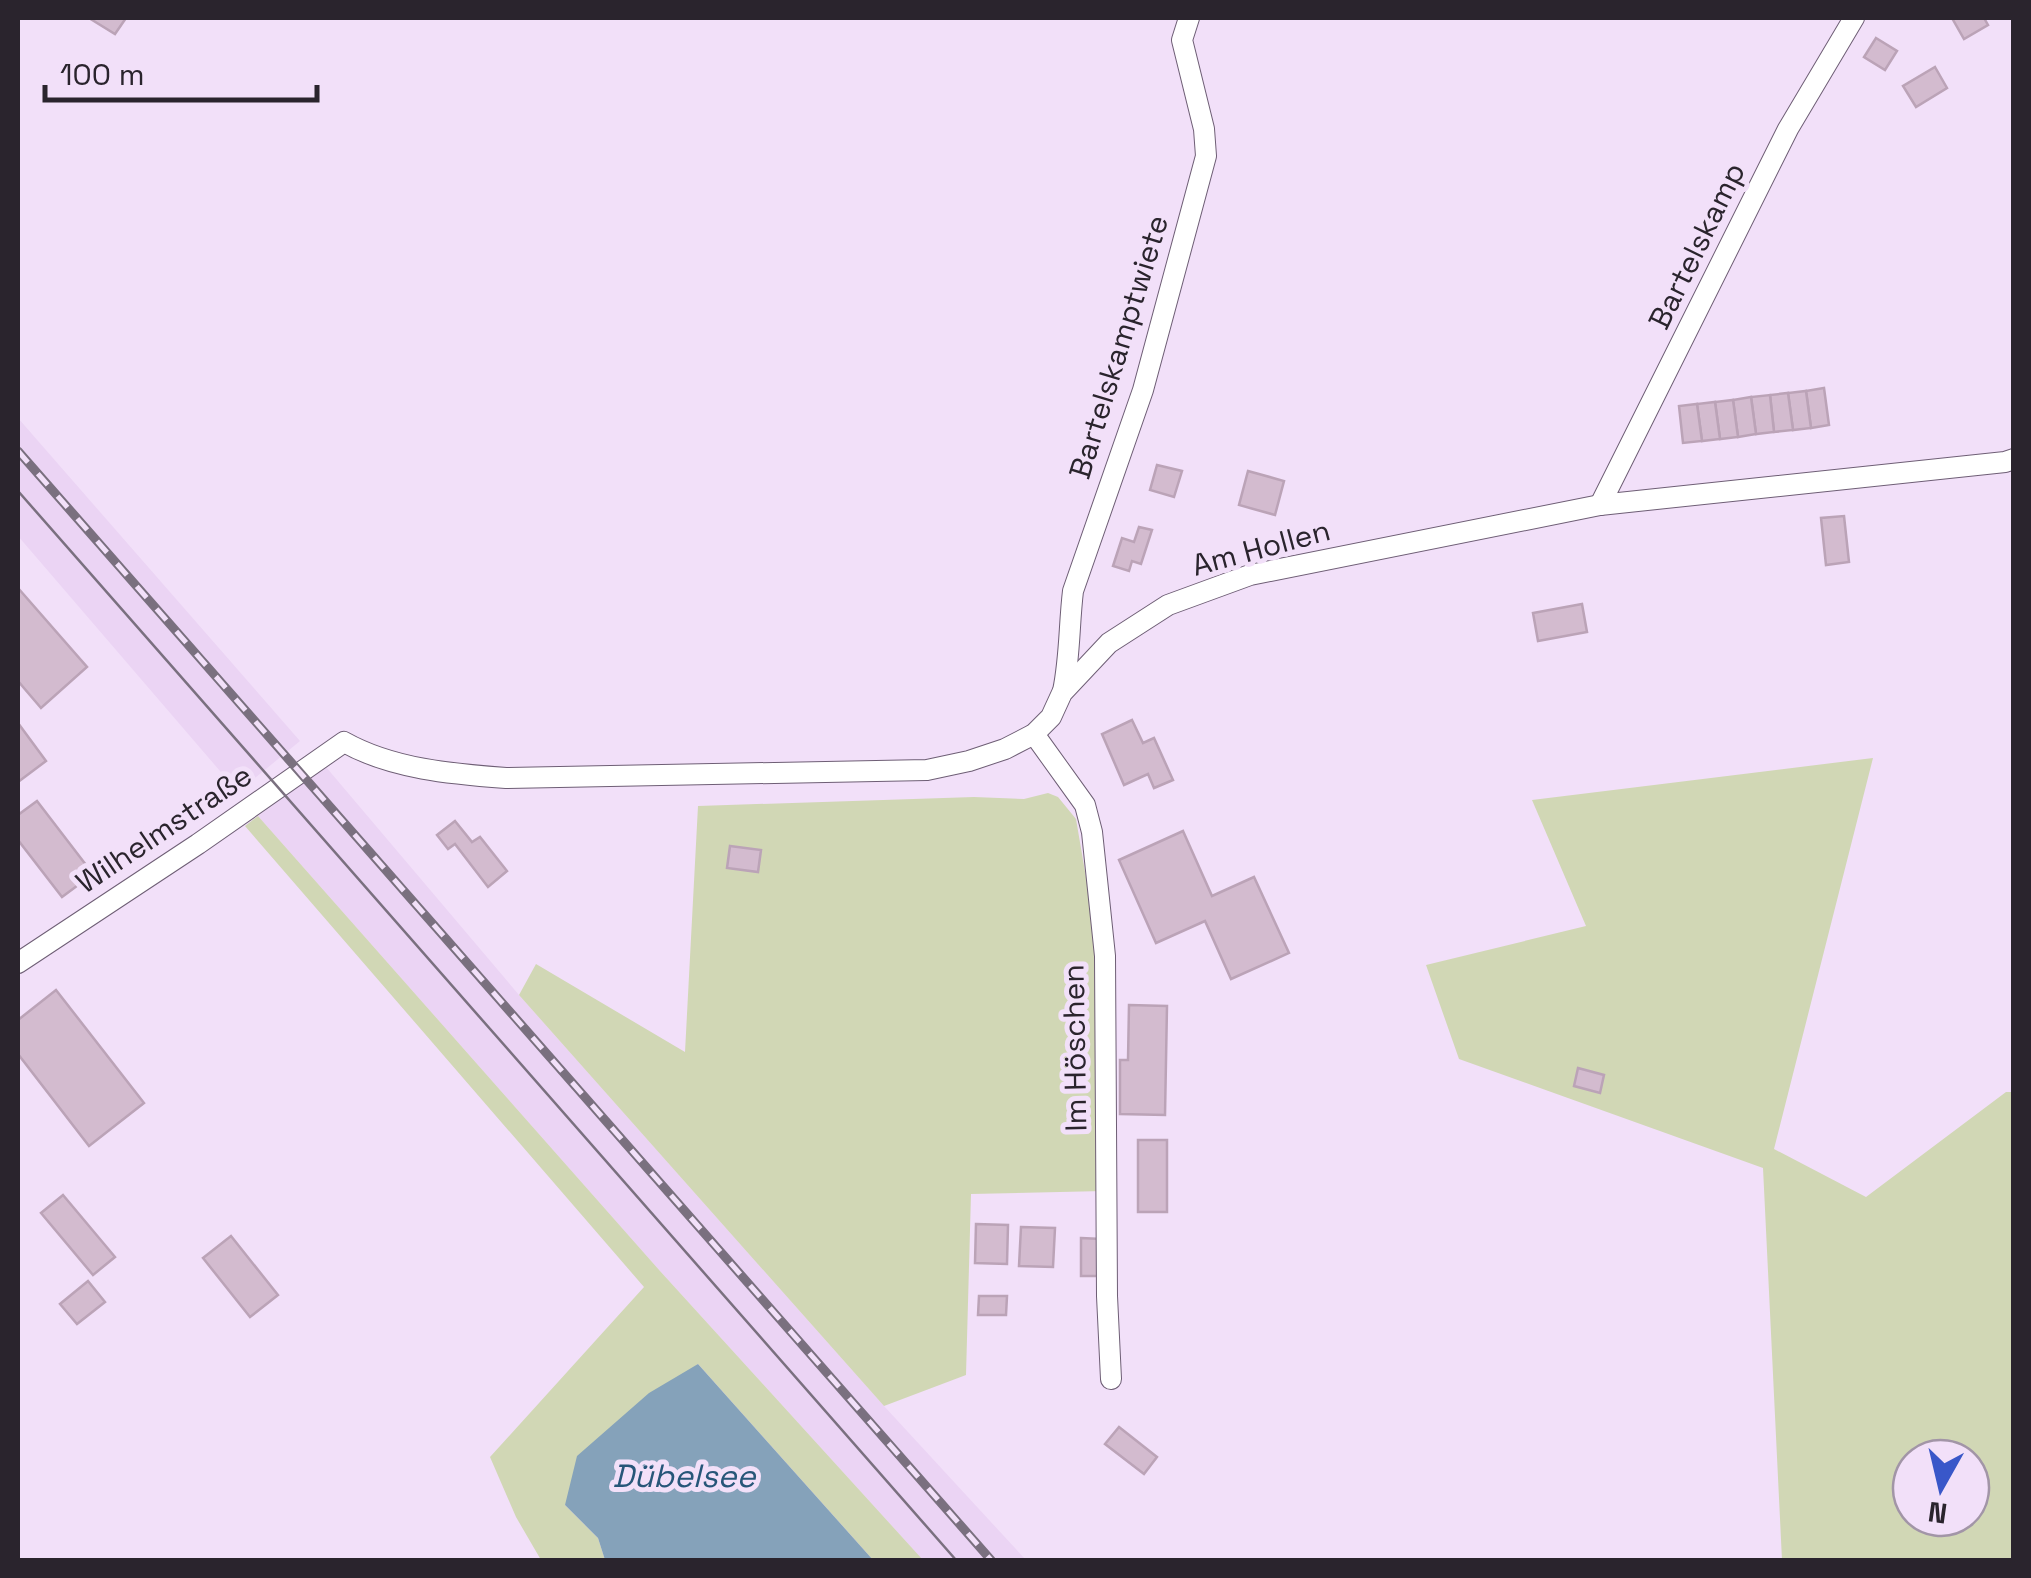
<svg xmlns="http://www.w3.org/2000/svg" width="2031" height="1578" font-family="'Space Grotesk',sans-serif">
<style>
.built{fill:#ebd4f4}
.green{fill:#d1d7b5;fill-rule:evenodd}
.water{fill:#85a2ba}
.building{fill:#d3bbcf;stroke:#bba3b7;stroke-width:2.5}
.lines{fill:none;stroke-linecap:round;stroke-linejoin:round}
.minor-casing{stroke:#6e5e75;stroke-width:22}
.minor{stroke:#fff;stroke-width:20}
.tram{stroke:#7a707f;stroke-width:2.5}
.rail-casing{stroke:#7a707f;stroke-width:9}
.rail{stroke:#f2e0f9;stroke-width:5;stroke-dasharray:15;stroke-linecap:butt}
.labels{text-anchor:middle;stroke-width:10;stroke-linejoin:round;paint-order:stroke}
.street-label{font-size:30px;fill:#2a242d;stroke:#f2e0f9}
.water-label{font-size:32px;font-style:italic;fill:#275679;stroke:#f2e0f9}
</style>
<rect width="100%" height="100%" fill="#f2e0f9"/>
<!-- built -->
<g class="built">
<polygon points="18,418 300,741 238,792 18,536"/>
<polygon points="326,767 519,995 884,1406 1026,1560 923,1560 660,1271 258,816"/>
</g>
<!-- green -->
<g class="green">
<path d="M1873,758L1774,1149L1866,1197L2006,1092H2013V1560H1782L1763,1168L1459,1059L1426,965L1586,926L1532,800ZM1911,1458H1971V1518H1911Z"/>
<polygon points="1048,793 1058,797 1076,819 1095,930 1104,1191 971,1194 966,1375 884,1406 519,995 536,964 685,1052 698,806 974,797 1024,799"/>
<polygon points="258,816 660,1271 923,1560 873,1560 698,1364 565,1505 598,1538 605,1560 541,1560 516,1517 490,1457 644,1287 245,826"/>
</g>
<!-- water -->
<polygon class="water" points="698,1364 873,1560 605,1560 598,1538 565,1505 577,1456 649,1393"/>
<!-- building -->
<g class="building">
<polygon points="89,18 126,18 115,34"/>
<polygon points="1952,18 1984,18 1988,25 1964,39"/>
<polygon points="1876,38 1897,51 1885,70 1864,57"/>
<polygon points="1935,67 1947,88 1916,107 1903,86"/>
<polygon points="1824,388 1829,425 1811,428 1806,391"/>
<polygon points="1806,391 1811,428 1793,430 1788,393"/>
<polygon points="1788,393 1793,430 1774,432 1770,395"/>
<polygon points="1770,395 1774,432 1756,434 1751,397"/>
<polygon points="1751,397 1756,434 1738,437 1733,400"/>
<polygon points="1733,400 1738,437 1720,439 1715,402"/>
<polygon points="1715,402 1720,439 1702,441 1697,404"/>
<polygon points="1697,404 1702,441 1683,443 1679,406"/>
<polygon points="1157,465 1182,471 1174,497 1150,490"/>
<polygon points="1248,471 1284,481 1275,515 1239,505"/>
<polygon points="1844,516 1849,562 1826,565 1821,518"/>
<polygon points="1139,527 1152,530 1141,564 1132,561 1129,571 1113,566 1122,538 1134,542"/>
<polygon points="18,588 87,667 41,708 18,681"/>
<polygon points="1582,604 1587,632 1538,641 1533,613"/>
<polygon points="1132,720 1143,743 1154,738 1173,780 1154,788 1148,774 1124,785 1102,734"/>
<polygon points="18,723 46,761 18,782"/>
<polygon points="37,801 93,874 62,897 18,840 18,815"/>
<polygon points="455,821 472,842 480,837 507,871 488,887 455,844 448,849 437,835"/>
<polygon points="1183,831 1212,896 1254,877 1289,953 1231,979 1205,921 1156,943 1119,860"/>
<polygon points="730,846 761,850 758,872 727,868"/>
<polygon points="56,990 144,1103 89,1146 18,1054 18,1020"/>
<polygon points="1129,1005 1167,1006 1165,1115 1120,1114 1120,1060 1128,1060"/>
<polygon points="1578,1068 1604,1075 1600,1093 1574,1086"/>
<rect x="1138" y="1140" width="29" height="72"/>
<polygon points="63,1195 115,1257 93,1275 41,1213"/>
<polygon points="976,1224 1008,1225 1007,1264 975,1263"/>
<polygon points="1021,1227 1055,1228 1053,1267 1019,1266"/>
<polygon points="231,1236 278,1295 250,1317 203,1258"/>
<polygon points="1081,1238 1101,1239 1101,1276 1081,1276"/>
<polygon points="88,1281 105,1302 77,1324 60,1304"/>
<polygon points="979,1296 1007,1296 1006,1315 978,1315"/>
<polygon points="1119,1427 1157,1457 1144,1474 1105,1444"/>
</g>
<g class="lines">
<!-- minor casing -->
<g class="minor-casing">
<g id="minor">
<polyline points="1600,505 1788,129 1854,18"/>
<path d="M1063,691C1070,658 1069,624 1073,591L1143,390L1206,156L1204,129L1182,40L1189,18"/>
<polyline points="1034,734 1085,805 1092,832 1105,956 1107,1296 1111,1379"/>
<path d="M18,963L198,844L344,742C392,769 452,774 506,778L927,770L969,761L1005,749L1034,734L1051,717L1062,693L1109,643L1168,605L1250,575L1600,505L2005,462L2014,459"/>
</g>
</g>
<!-- minor -->
<use href="#minor" class="minor"/>
<!-- tram -->
<polyline class="tram" points="18,491 956,1560"/>
<!-- rail casing -->
<g class="rail-casing">
<polyline id="rail" points="18,451 991,1560"/>
</g>
<!-- rail -->
<use href="#rail" class="rail"/>
</g>
<g class="labels">
<!-- street labels -->
<g class="street-label">
<text transform="translate(1697 246) rotate(-64)" y="10">Bartelskamp</text>
<text transform="translate(1119 347) rotate(-73)" y="10">Bartelskamptwiete</text>
<text transform="translate(1261 548) rotate(-15)" y="10">Am Hollen</text>
<text transform="translate(164 829) rotate(-34)" y="10">Wilhelmstraße</text>
<text transform="translate(1075 1048) rotate(-91)" y="10">Im Höschen</text>
</g>
<!-- water labels -->
<g class="water-label">
<text x="684" y="1487">Dübelsee</text>
</g>
</g>
<!-- border -->
<rect width="2031" height="1578" fill="none" stroke="#2a242d" stroke-width="40"/>
<!-- north arrow -->
<g transform="translate(1941 1488) rotate(188)"><circle r="48" fill="#f2e0f9" stroke="#a295a7" stroke-width="2.5"/>
<path d="M0-8L18 38L0 25L-18 38Z" fill="#3957c9"/>
<text y="-15" font-size="28" font-weight="bold" text-anchor="middle" fill="#2a242d">N</text>
</g>
<!-- scale -->
<path d="M45 85v15h272v-15" fill="none" stroke="#2a242d" stroke-width="5"/>
<text x="60" y="85" font-size="30" fill="#2a242d" stroke="#f2e0f9" stroke-width="8" paint-order="stroke">100 m</text>
</svg>
